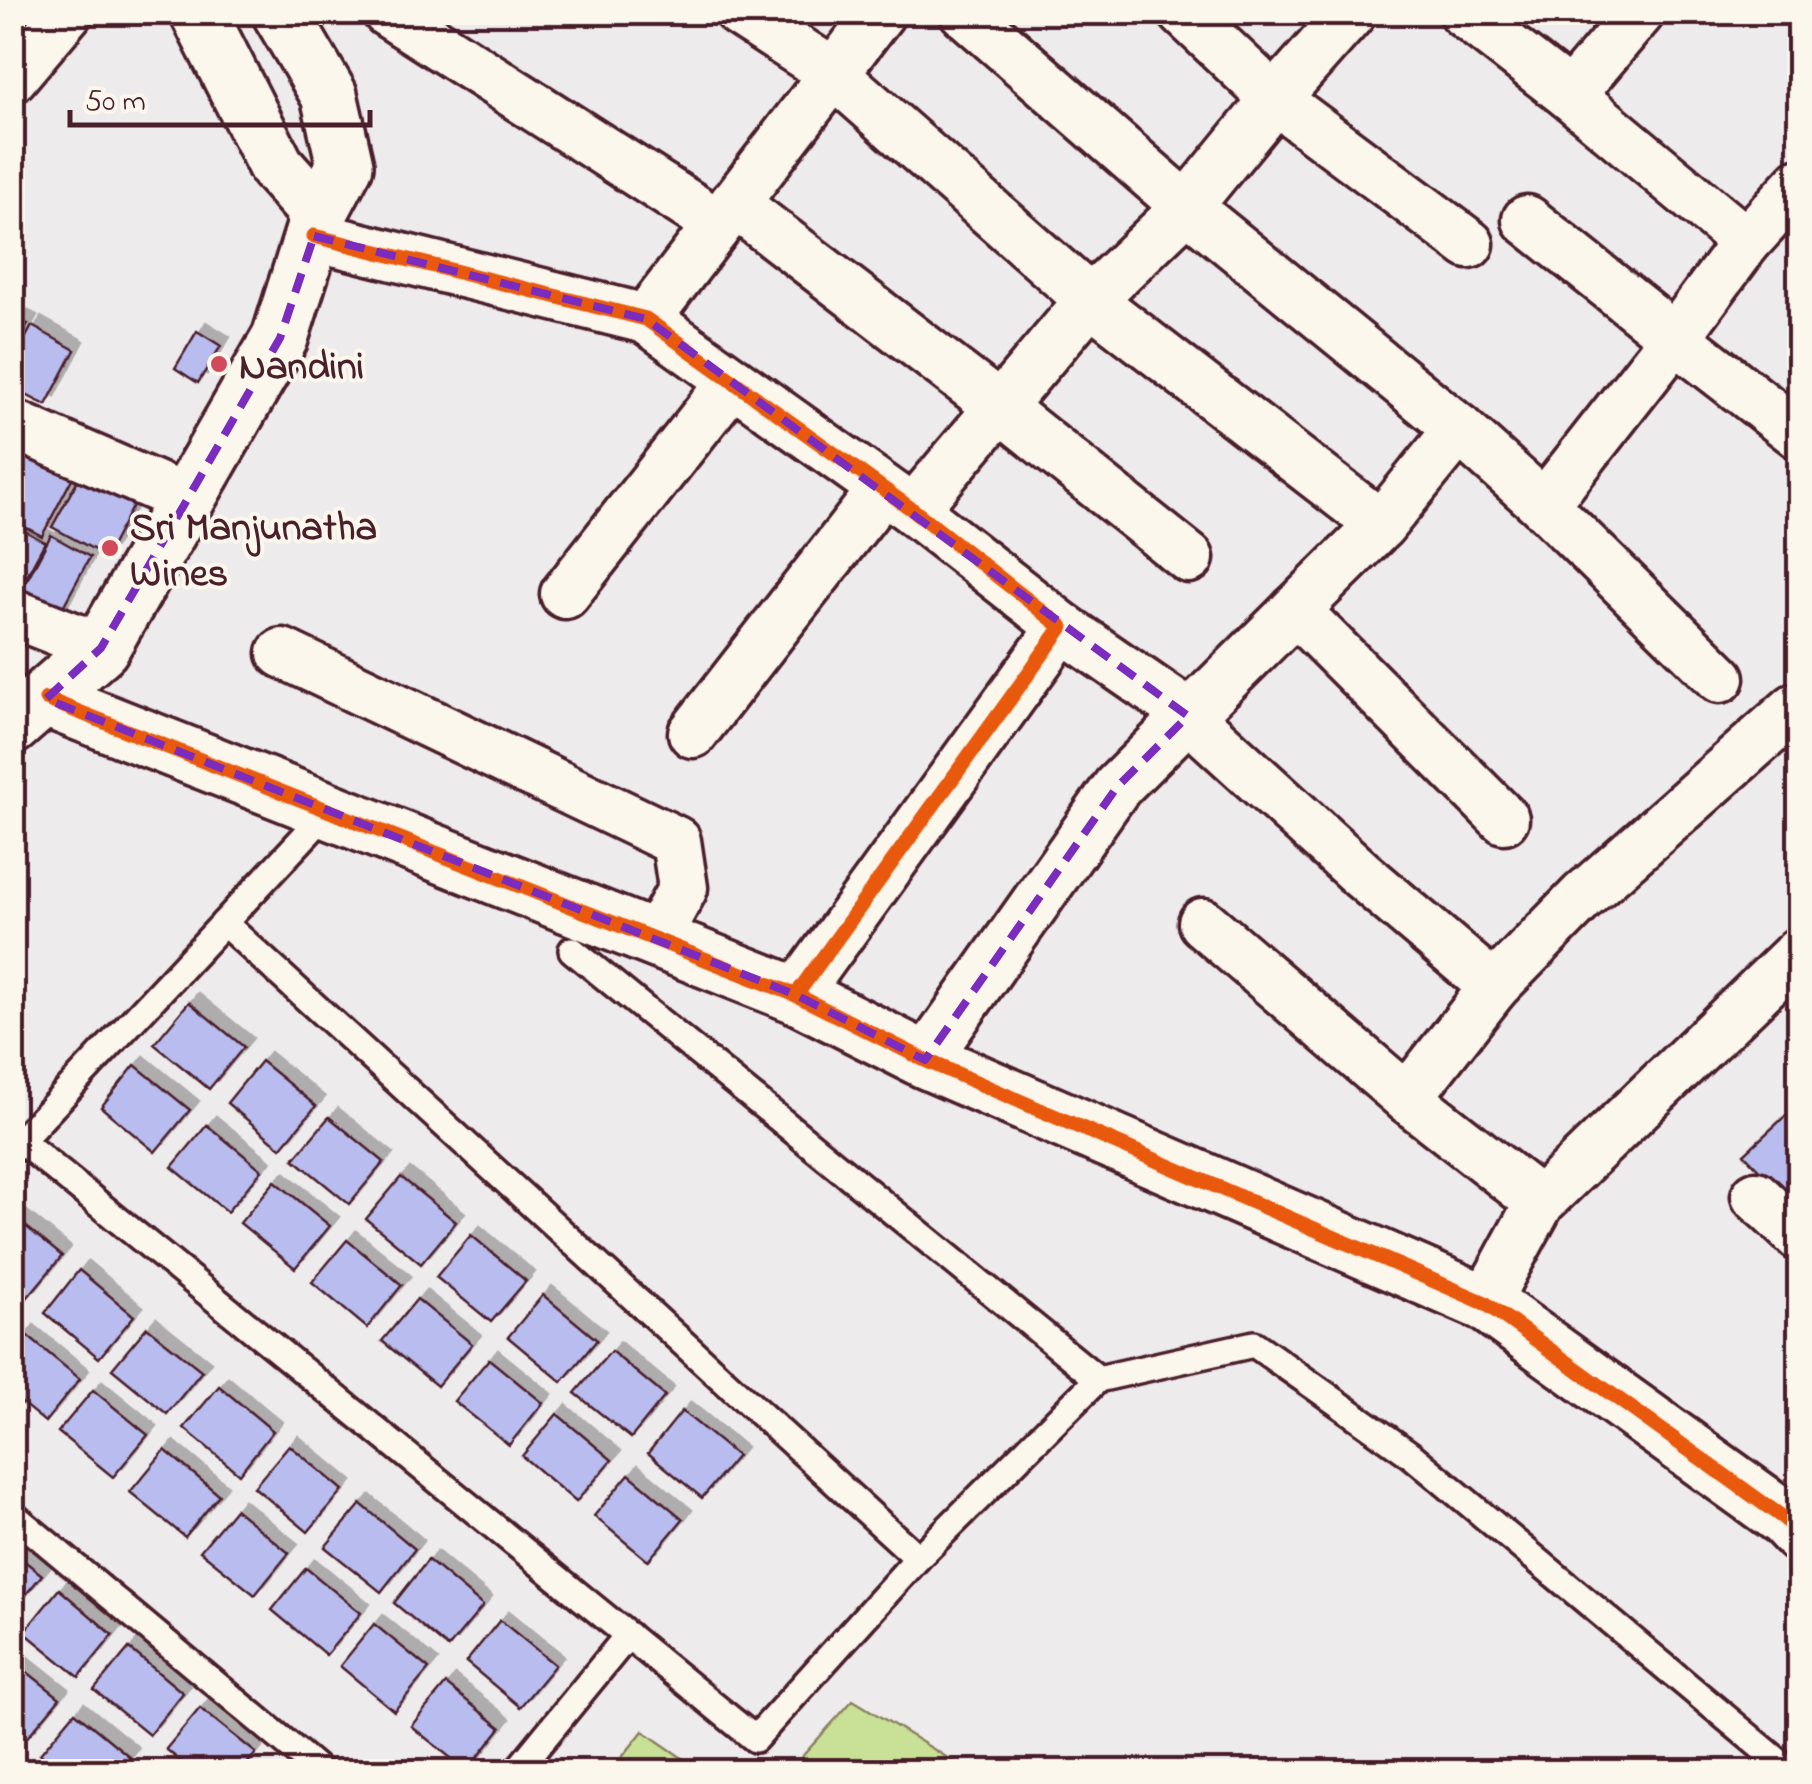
<svg xmlns="http://www.w3.org/2000/svg" width="1812" height="1784" font-family="'Indie Flower',sans-serif">
<style>
.green{fill:#c9e196;stroke:#8a8060;stroke-width:2.5}
.building{fill:#b8bcee;stroke:#4a1f2b;stroke-width:2.5;filter:url(#shadow)}
.lines{fill:none;stroke-linecap:round;stroke-linejoin:round}
.lane-casing{stroke:#4a1f2b;stroke-width:32}
.street-casing{stroke:#4a1f2b;stroke-width:55}
.secondary-casing{stroke:#4a1f2b;stroke-width:62}
.lane{stroke:#fbf7ec;stroke-width:25}
.street{stroke:#fbf7ec;stroke-width:48}
.secondary{stroke:#fbf7ec;stroke-width:55}
.cycleway-casing{stroke:#fbf7ec;stroke-width:21}
.cycleway{stroke:#e8590c;stroke-width:15}
.marked{fill:none;stroke:#7b2cbf;stroke-width:8;stroke-dasharray:20 12;stroke-linejoin:round}
.poi-dot{fill:#d1495b;stroke:#fbf7ec;stroke-width:4}
.labels{text-anchor:middle;stroke-width:8;stroke-linejoin:round;paint-order:stroke}
.poi-label{font-size:40px;font-weight:bold;fill:#4a1f2b;stroke:#fbf7ec;text-anchor:start}
</style>
<defs>
<filter id="shadow"><feDropShadow dx="9" dy="-9" stdDeviation="0" flood-color="#0004"/></filter>
</defs>
<rect width="100%" height="100%" fill="#eeebec"/>
<filter id="ink" filterUnits="userSpaceOnUse"><feTurbulence type="fractalNoise" baseFrequency=".01" numOctaves="2"/><feDisplacementMap in="SourceGraphic" scale="20" xChannelSelector="R" yChannelSelector="G"/><feConvolveMatrix kernelMatrix="1 2 1 2 8 2 1 2 1" color-interpolation-filters="sRGB"/></filter>
<g filter="url(#ink)">
<!-- green -->
<g class="green">
<polygon points="853,1700 969,1771 789,1771"/>
<polygon points="643,1731 701,1771 611,1771"/>
</g>
<!-- building -->
<g class="building">
<polygon points="12,316 28,324 12,354"/>
<polygon points="32,326 75,350 46,405 12,388 12,363"/>
<polygon points="197,331 221,346 198,383 175,368"/>
<polygon points="12,434 77,469 42,536 12,520"/>
<polygon points="86,465 139,494 106,556 52,527"/>
<polygon points="12,524 45,542 13,601 12,601"/>
<polygon points="51,535 90,557 59,614 20,593"/>
<polygon points="189,1002 244,1047 209,1089 154,1044"/>
<polygon points="261,1061 316,1106 281,1148 227,1103"/>
<polygon points="135,1065 190,1110 155,1152 101,1107"/>
<polygon points="1792,1110 1800,1117 1800,1199 1793,1205 1744,1154"/>
<polygon points="329,1117 384,1162 349,1204 294,1159"/>
<polygon points="207,1125 262,1170 227,1212 172,1167"/>
<polygon points="401,1177 456,1222 421,1264 366,1219"/>
<polygon points="275,1181 330,1226 295,1268 240,1223"/>
<polygon points="12,1215 62,1256 27,1298 12,1286"/>
<polygon points="471,1235 526,1281 491,1322 436,1277"/>
<polygon points="347,1240 402,1285 367,1328 312,1282"/>
<polygon points="79,1270 134,1316 99,1358 45,1313"/>
<polygon points="543,1295 597,1340 562,1382 508,1337"/>
<polygon points="417,1299 472,1344 437,1386 382,1341"/>
<polygon points="147,1327 202,1371 167,1414 112,1369"/>
<polygon points="25,1334 80,1379 45,1422 12,1395 12,1350"/>
<polygon points="611,1351 665,1396 631,1438 575,1393"/>
<polygon points="489,1359 543,1403 509,1445 454,1401"/>
<polygon points="219,1386 273,1431 239,1474 184,1428"/>
<polygon points="93,1390 148,1435 113,1477 58,1432"/>
<polygon points="682,1411 737,1456 702,1498 648,1453"/>
<polygon points="557,1414 612,1460 576,1502 522,1456"/>
<polygon points="289,1445 343,1490 308,1532 254,1487"/>
<polygon points="165,1450 219,1495 185,1537 130,1492"/>
<polygon points="629,1474 683,1519 648,1561 594,1516"/>
<polygon points="361,1504 415,1549 381,1592 325,1547"/>
<polygon points="235,1509 289,1553 255,1595 200,1551"/>
<polygon points="12,1551 42,1575 12,1611"/>
<polygon points="428,1560 483,1606 448,1648 394,1603"/>
<polygon points="306,1568 361,1613 326,1655 272,1610"/>
<polygon points="59,1589 113,1635 79,1677 24,1632"/>
<polygon points="500,1620 555,1665 520,1707 466,1662"/>
<polygon points="374,1624 429,1669 394,1711 340,1666"/>
<polygon points="129,1648 183,1693 149,1735 94,1690"/>
<polygon points="12,1660 60,1698 25,1740 12,1730"/>
<polygon points="446,1684 501,1728 467,1771 411,1726"/>
<polygon points="200,1708 256,1753 240,1772 193,1772 166,1749"/>
<polygon points="75,1712 130,1757 117,1772 62,1772 40,1754"/>
</g>
<g class="lines">
<!-- lane casing -->
<g class="lane-casing">
<g id="lane">
<polyline points="224,923 918,1558"/>
<polyline points="20,1140 755,1739 918,1558 1098,1379 572,950"/>
<polyline points="12,1150 319,821"/>
<polyline points="1098,1379 1254,1344 1411,1455 1791,1772"/>
<polyline points="12,1514 321,1772"/>
<polyline points="516,1772 628,1635"/>
</g>
</g>
<!-- street casing -->
<g class="street-casing">
<g id="street">
<polyline points="387,12 718,224"/>
<polyline points="739,12 833,73 1090,300 1381,525 1459,429 1544,505 1720,678"/>
<polyline points="964,12 1187,207 1459,429"/>
<polyline points="1183,12 1275,99 1469,244"/>
<polyline points="1463,12 1570,95 1640,12"/>
<polyline points="12,78 68,12"/>
<polyline points="1570,95 1746,242"/>
<polyline points="1800,183 1746,242 1675,338 1800,435"/>
<polyline points="734,203 1001,408 1189,558"/>
<polyline points="1527,220 1675,338 1544,505"/>
<polyline points="314,236 646,319 913,510 1062,627 796,995"/>
<polyline points="646,319 881,12"/>
<polyline points="12,424 187,500"/>
<polyline points="913,510 1090,300 1187,207 1275,99 1352,12"/>
<polyline points="565,594 732,382"/>
<polyline points="1295,610 1504,819"/>
<polyline points="12,613 101,648"/>
<polyline points="1062,627 1178,707 1361,874 1494,987"/>
<polyline points="282,653 676,841 683,888 654,941"/>
<polyline points="693,733 883,489"/>
<polyline points="1203,923 1407,1098 1540,1202"/>
<polyline points="925,1060 1117,787 1381,525"/>
<polyline points="1407,1098 1494,987 1583,896 1795,708"/>
<polyline points="1756,1196 1800,1237"/>
<polyline points="1485,1303 1540,1202 1800,951"/>
</g>
</g>
<!-- secondary casing -->
<g class="secondary-casing">
<g id="secondary">
<polyline points="198,12 276,166 319,214"/>
<polyline points="46,699 796,995 925,1060 1485,1303 1785,1519 1800,1535"/>
<polyline points="12,726 101,648 280,338 319,214 345,165 329,95 280,12"/>
</g>
</g>
<!-- lane -->
<use href="#lane" class="lane"/>
<!-- street -->
<use href="#street" class="street"/>
<!-- secondary -->
<use href="#secondary" class="secondary"/>
<!-- cycleway casing -->
<g class="cycleway-casing">
<g id="cycleway">
<polyline points="314,236 646,319 913,510 1062,627 796,995"/>
<polyline points="46,699 796,995 925,1060 1485,1303 1785,1519 1800,1535"/>
</g>
</g>
<!-- cycleway -->
<use href="#cycleway" class="cycleway"/>
</g>
</g>
<!-- marked area -->
<path class="marked" d="M314,236L646,319L1188,716L1117,787L925,1060L796,995L46,699L101,648L187,500L280,338Z"/>
<!-- markers -->
<g class="poi-dot">
<circle cx="219" cy="364" r="10"/>
<circle cx="110" cy="548" r="10"/>
</g>
<g class="labels">
<!-- poi labels -->
<g class="poi-label">
<text x="239" y="378">Nandini</text>
<text x="130" y="539">Sri Manjunatha<tspan x="130" dy="46">Wines</tspan></text>
</g>
</g>
<!-- margin -->
<rect width="1812" height="1784" fill="none" stroke="#fbf7ec" stroke-width="50"/>
<rect x="25" y="25" width="1762" height="1734" fill="none" stroke="#4a1f2b" stroke-width="4" filter="url(#ink)"/>
<!-- scale -->
<path d="M70 110v15h300v-15" fill="none" stroke="#4a1f2b" stroke-width="5"/>
<text x="85" y="110" font-size="30" fill="#4a1f2b" stroke="#fbf7ec" stroke-width="8" paint-order="stroke">50 m</text>
</svg>
